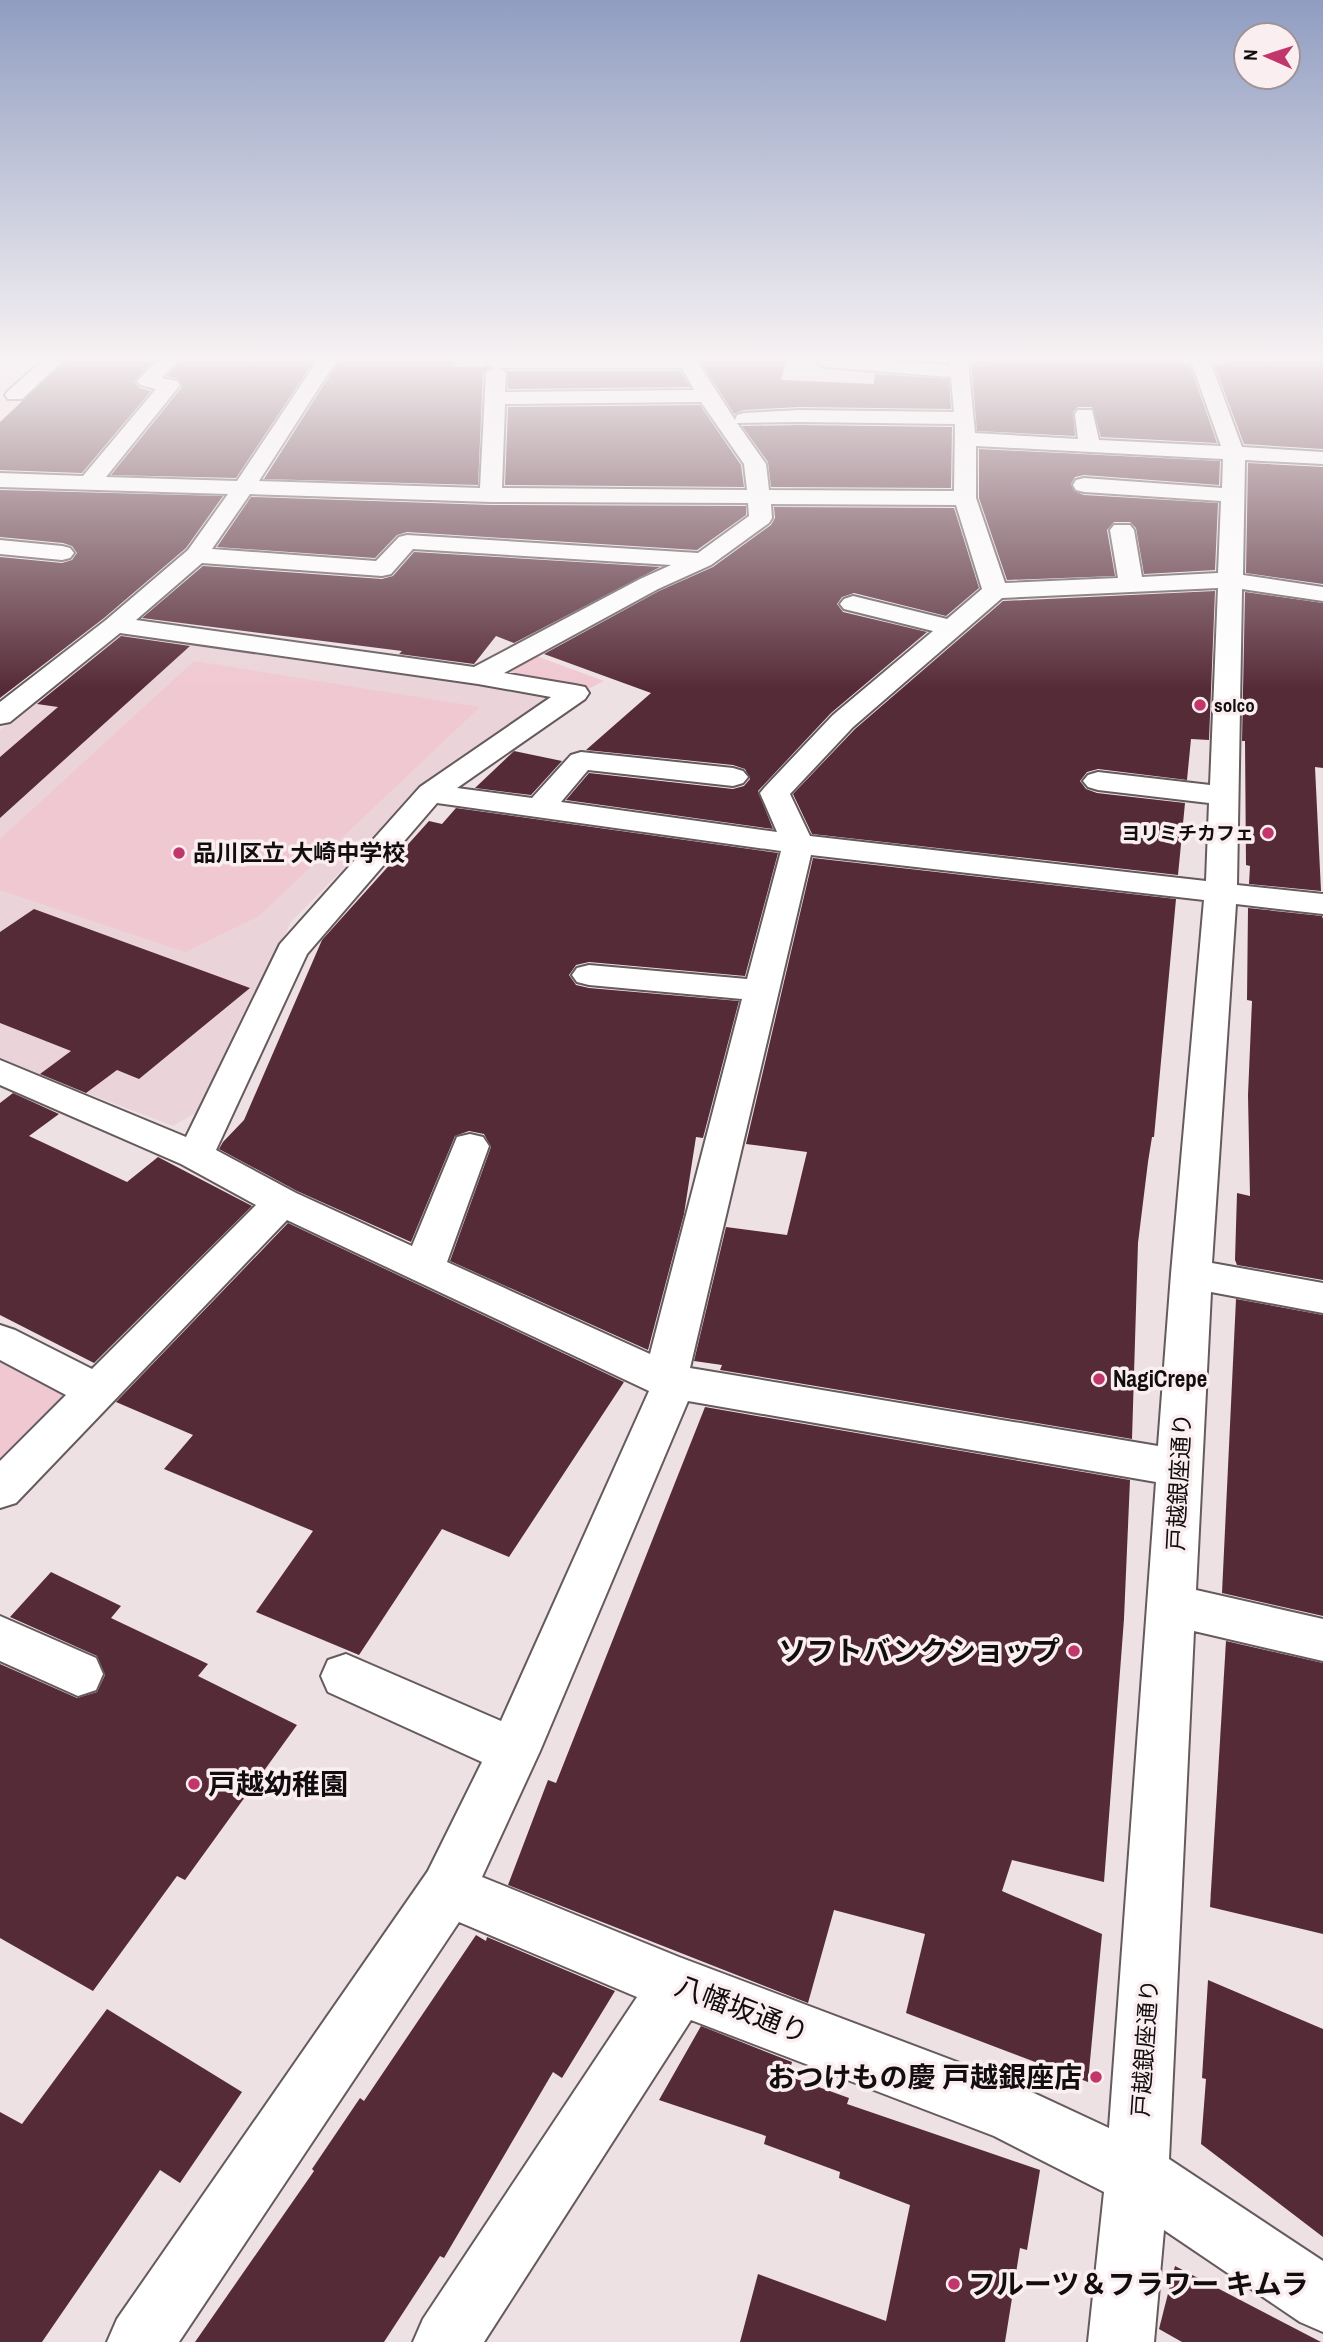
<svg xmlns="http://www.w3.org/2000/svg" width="1323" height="2342" font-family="'Archivo Narrow','Noto Sans JP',sans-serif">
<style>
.built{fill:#ead4d9}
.green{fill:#f0c8d1}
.building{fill:#562b38}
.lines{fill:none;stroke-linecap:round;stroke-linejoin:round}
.minor-casing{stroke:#655a5d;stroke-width:4}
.minor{fill:#fff;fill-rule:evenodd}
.poi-dot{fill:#c1366b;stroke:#fbeef1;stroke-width:2.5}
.labels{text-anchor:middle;stroke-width:7;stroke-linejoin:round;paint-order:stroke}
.far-poi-label{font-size:19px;font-weight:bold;fill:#120e0f;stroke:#fbeef1;text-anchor:start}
.poi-label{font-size:23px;font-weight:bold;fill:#120e0f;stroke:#fbeef1;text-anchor:start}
.street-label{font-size:23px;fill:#120e0f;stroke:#fbeef1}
.near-poi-label{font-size:28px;font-weight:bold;fill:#120e0f;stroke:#fbeef1;text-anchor:end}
.near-street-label{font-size:28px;fill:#120e0f;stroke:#fbeef1}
</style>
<rect width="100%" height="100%" fill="#eee1e4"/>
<!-- built -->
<polygon class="built" points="118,631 542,692 554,701 428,783 290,923 248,1022 203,1109 173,1126 0,1060 0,730"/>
<!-- green -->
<g class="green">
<polygon points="531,654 604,681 586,690 492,674"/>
<polygon points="194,661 480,707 259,916 185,952 0,890 0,839"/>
<polygon points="0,1341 96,1391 0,1490"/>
</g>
<!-- building -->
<g class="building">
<polygon points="65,361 154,361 134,381 139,388 151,391 82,473 0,470 0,422"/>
<polygon points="180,361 314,361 236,478 111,475 182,387 179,379 167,376"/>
<polygon points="339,361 457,361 454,367 487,366 489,368 483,373 478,485 264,479"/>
<polygon points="700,361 786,361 781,380 874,384 875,374 949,379 951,409 800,407 744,410 734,414"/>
<polygon points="971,361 1189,363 1217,443 1101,437 1092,407 1078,407 1073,412 1075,436 977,431"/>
<polygon points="1225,361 1323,361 1323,449 1244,444 1214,364 1226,364"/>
<polygon points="507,371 680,371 690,387 508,389"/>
<polygon points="700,405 741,465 744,487 505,485 508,407"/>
<polygon points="800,425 952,427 951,488 771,487 768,462 742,426"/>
<polygon points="979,449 1220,461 1219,485 1084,475 1075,477 1071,484 1074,491 1084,495 1218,503 1215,570 1144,574 1136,528 1130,522 1114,522 1107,530 1115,576 1007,580 979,498"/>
<polygon points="1248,463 1323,467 1323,584 1246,573"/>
<polygon points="0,490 223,496 186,548 104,618 0,698 0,557 62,563 72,560 77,553 72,546 63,543 0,537"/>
<polygon points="251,497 491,505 746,506 746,515 697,550 407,532 397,535 375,558 217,547"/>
<polygon points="774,507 954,508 979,588 946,616 854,593 842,597 837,604 843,612 927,632 831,713 758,791 773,829 566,800 589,773 733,789 744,786 750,779 745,769 733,765 586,750 651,693 544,654 659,591 713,567 771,525 775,518"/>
<polygon points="414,552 660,567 514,643 496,636 474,664 399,654 402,651 142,618 203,566 382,579 393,576"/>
<polygon points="1215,591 1209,740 1191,739 1187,780 1098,769 1087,772 1080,781 1086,789 1097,793 1185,803 1178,875 812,834 793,794 855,729 1003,601"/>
<polygon points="1245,592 1323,603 1323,768 1315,767 1321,891 1249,884 1250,866 1246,865 1245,741 1242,741"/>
<polygon points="121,636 190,646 0,818 0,757 58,707 37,704"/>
<polygon points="514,751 562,761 531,795 475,788"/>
<polygon points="456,808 778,853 745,976 589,962 576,965 569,975 576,985 589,988 739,1001 703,1138 696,1137 684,1214 648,1350 450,1261 491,1147 484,1134 469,1131 455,1136 411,1242 297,1191 219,1149 223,1142 244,1120 322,940 429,821 442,824"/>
<polygon points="813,858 1176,899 1154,1137 1152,1137 1148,1162 1138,1243 1132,1439 720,1370 722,1365 694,1361 726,1227 787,1235 807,1152 746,1144"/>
<polygon points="1248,908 1322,916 1323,919 1323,1280 1237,1265 1235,1260 1237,1193 1250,1196 1248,1095 1252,1001 1247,1000"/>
<polygon points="34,909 250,988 139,1079 117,1070 86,1093 40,1074 71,1051 0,1023 0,932"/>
<polygon points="13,1093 59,1114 29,1136 127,1182 158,1157 252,1206 94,1363 0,1315 0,1103"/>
<polygon points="288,1223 624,1382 509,1557 442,1529 359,1655 256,1612 313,1531 164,1469 193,1435 116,1402"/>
<polygon points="1236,1299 1323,1315 1323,1616 1222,1593"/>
<polygon points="705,1407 1130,1480 1124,1619 1104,1882 1012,1860 1002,1891 1102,1934 1088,2082 906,2013 925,1934 834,1910 808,2003 508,1885 548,1780 556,1783"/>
<polygon points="51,1572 121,1606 111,1618 208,1664 198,1676 297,1725 185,1880 177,1876 93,1991 0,1938 0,1664 77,1698 97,1692 105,1675 97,1656 10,1617"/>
<polygon points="1226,1641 1323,1663 1323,1934 1210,1907"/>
<polygon points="476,1935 486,1941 487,1937 615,1991 562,2078 553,2072 444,2258 440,2256 384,2342 195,2342 314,2171 312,2169 360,2098 364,2101"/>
<polygon points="1208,1980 1323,2029 1323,2237 1201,2144 1206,2079 1202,2078"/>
<polygon points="107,2009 242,2092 180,2183 160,2170 42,2342 0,2342 0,2112 22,2124"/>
<polygon points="701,2026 792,2062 788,2076 849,2098 847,2104 1040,2170 1027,2250 1020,2248 1005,2342 740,2342 758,2274 886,2321 910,2205 839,2178 840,2172 764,2144 766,2136 659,2100"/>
<polygon points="1175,2266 1321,2342 1182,2342 1159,2329"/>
</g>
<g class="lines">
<!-- minor casing -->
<g class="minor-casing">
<g id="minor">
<polygon points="42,361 63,361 22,399 8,399 5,395 8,391"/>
<path d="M157,361H177L162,378L177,381L180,385L106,477L237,481L317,361H336L259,481L480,488L486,373L495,367L490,366L488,361H697L735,420L737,415L744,413L800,410L954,412L951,377L826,367L816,361H892L950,365V361H968L975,433L1078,439L1075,414L1078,410H1092L1099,440L1221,446L1191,361H1210L1242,447L1323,452V464L1245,460L1243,575L1323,587V601L1242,589L1237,885L1323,894V914L1236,904L1212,1263L1323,1283V1313L1211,1292L1196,1590L1323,1619V1661L1194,1631L1169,2159L1323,2261V2332L1300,2322L1164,2230L1154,2342H1088L1104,2192L994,2136L691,2020L484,2342H413L423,2319L637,1997L459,1922L179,2342H107L117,2319L428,1871L482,1762L328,1692L321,1676L328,1660L346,1654L501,1721L649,1391L287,1220L16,1503L0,1508V1461L66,1395L0,1360V1325L15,1330L92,1369L256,1205L181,1164L0,1085V1060L186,1137L280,944L420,787L551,697L478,684L120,633L10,722L0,724V702L106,620L188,550L228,494L0,487V473L83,476L156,389L140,385L137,381ZM499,368H682L694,390L505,392L506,373ZM701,402L744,464L747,490L502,488L505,404ZM800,422L955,424L954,491L769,490L766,464L737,423ZM976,446L1223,459L1222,488L1084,478L1076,480L1073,485L1076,490L1084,492L1221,501L1218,573L1142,577L1134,530L1130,525H1114L1110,530L1118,578L1005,583L976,498ZM250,494L491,502L748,503L749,516L698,553L407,535L399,537L376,561L212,549ZM771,504L956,505L982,589L947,619L853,596L844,599L840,604L844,609L933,631L833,715L765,787L760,793L777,832L561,802L588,770L733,786L743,783L748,777L743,771L733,768L581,752L571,755L532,798L457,788L585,699L589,693L585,687L575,685L504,673L658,589L711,565L769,523L772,518ZM413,549L671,565L640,579L474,667L136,620L202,563L382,576L391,574ZM1218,588L1210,785L1098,772L1088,775L1083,781L1088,787L1098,790L1209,803L1206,881L810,836L790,794L853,727L1002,598ZM437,803L781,851L747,979L589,965L577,968L572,975L577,982L589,985L742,999L650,1354L447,1262L489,1146L483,1137L470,1134L457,1137L412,1246L296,1193L216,1150L307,954ZM811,855L1204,900L1171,1274L1158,1446L690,1368ZM688,1401L1156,1482L1109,2128L1010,2082L679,1957L482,1877L540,1751Z"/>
<polygon points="0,540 62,546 70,548 74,553 70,558 62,560 0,554"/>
<polygon points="0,1616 96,1658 103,1674 96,1690 78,1696 0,1661"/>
</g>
</g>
<!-- minor -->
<use href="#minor" class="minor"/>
</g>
<!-- sky -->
<linearGradient id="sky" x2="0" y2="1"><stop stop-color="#909dc1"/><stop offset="0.52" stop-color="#f7f2f3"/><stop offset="1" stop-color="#f7f2f3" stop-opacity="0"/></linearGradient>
<rect width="1323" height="689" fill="url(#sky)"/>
<!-- markers -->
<g class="poi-dot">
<circle cx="1200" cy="705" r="7"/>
<circle cx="1268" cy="833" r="7"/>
<circle cx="179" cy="853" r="7"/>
<circle cx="1099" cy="1379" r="7"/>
<circle cx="1074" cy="1651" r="7"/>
<circle cx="194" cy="1784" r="7"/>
<circle cx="1096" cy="2077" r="7"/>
<circle cx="954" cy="2284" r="7"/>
</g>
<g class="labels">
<!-- far-poi labels -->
<g class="far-poi-label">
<text x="1214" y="712">solco</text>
<text x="1254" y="840" text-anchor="end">ヨリミチカフェ</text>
</g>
<!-- poi labels -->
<g class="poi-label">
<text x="193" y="861">品川区立 大崎中学校</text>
<text x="1113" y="1387">NagiCrepe</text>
</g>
<!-- street labels -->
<g class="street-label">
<text transform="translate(1179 1482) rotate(-87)" y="8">戸越銀座通り</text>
<text transform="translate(1145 2048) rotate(-86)" y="8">戸越銀座通り</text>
</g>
<!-- near-poi labels -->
<g class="near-poi-label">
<text x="1060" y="1661">ソフトバンクショップ</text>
<text x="208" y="1794" text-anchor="start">戸越幼稚園</text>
<text x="1082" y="2087">おつけもの慶 戸越銀座店</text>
<text x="968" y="2294" text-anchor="start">フルーツ＆フラワー キムラ</text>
</g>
<!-- near-street labels -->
<g class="near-street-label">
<text transform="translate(742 2009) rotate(21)" y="10">八幡坂通り</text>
</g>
</g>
<!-- north arrow -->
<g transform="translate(1267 56) rotate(273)"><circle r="33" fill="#fbeef1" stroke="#9e9497" stroke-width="2"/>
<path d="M0-5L12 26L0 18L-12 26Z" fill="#c1366b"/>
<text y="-10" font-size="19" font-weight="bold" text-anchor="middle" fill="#120e0f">N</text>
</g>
</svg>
